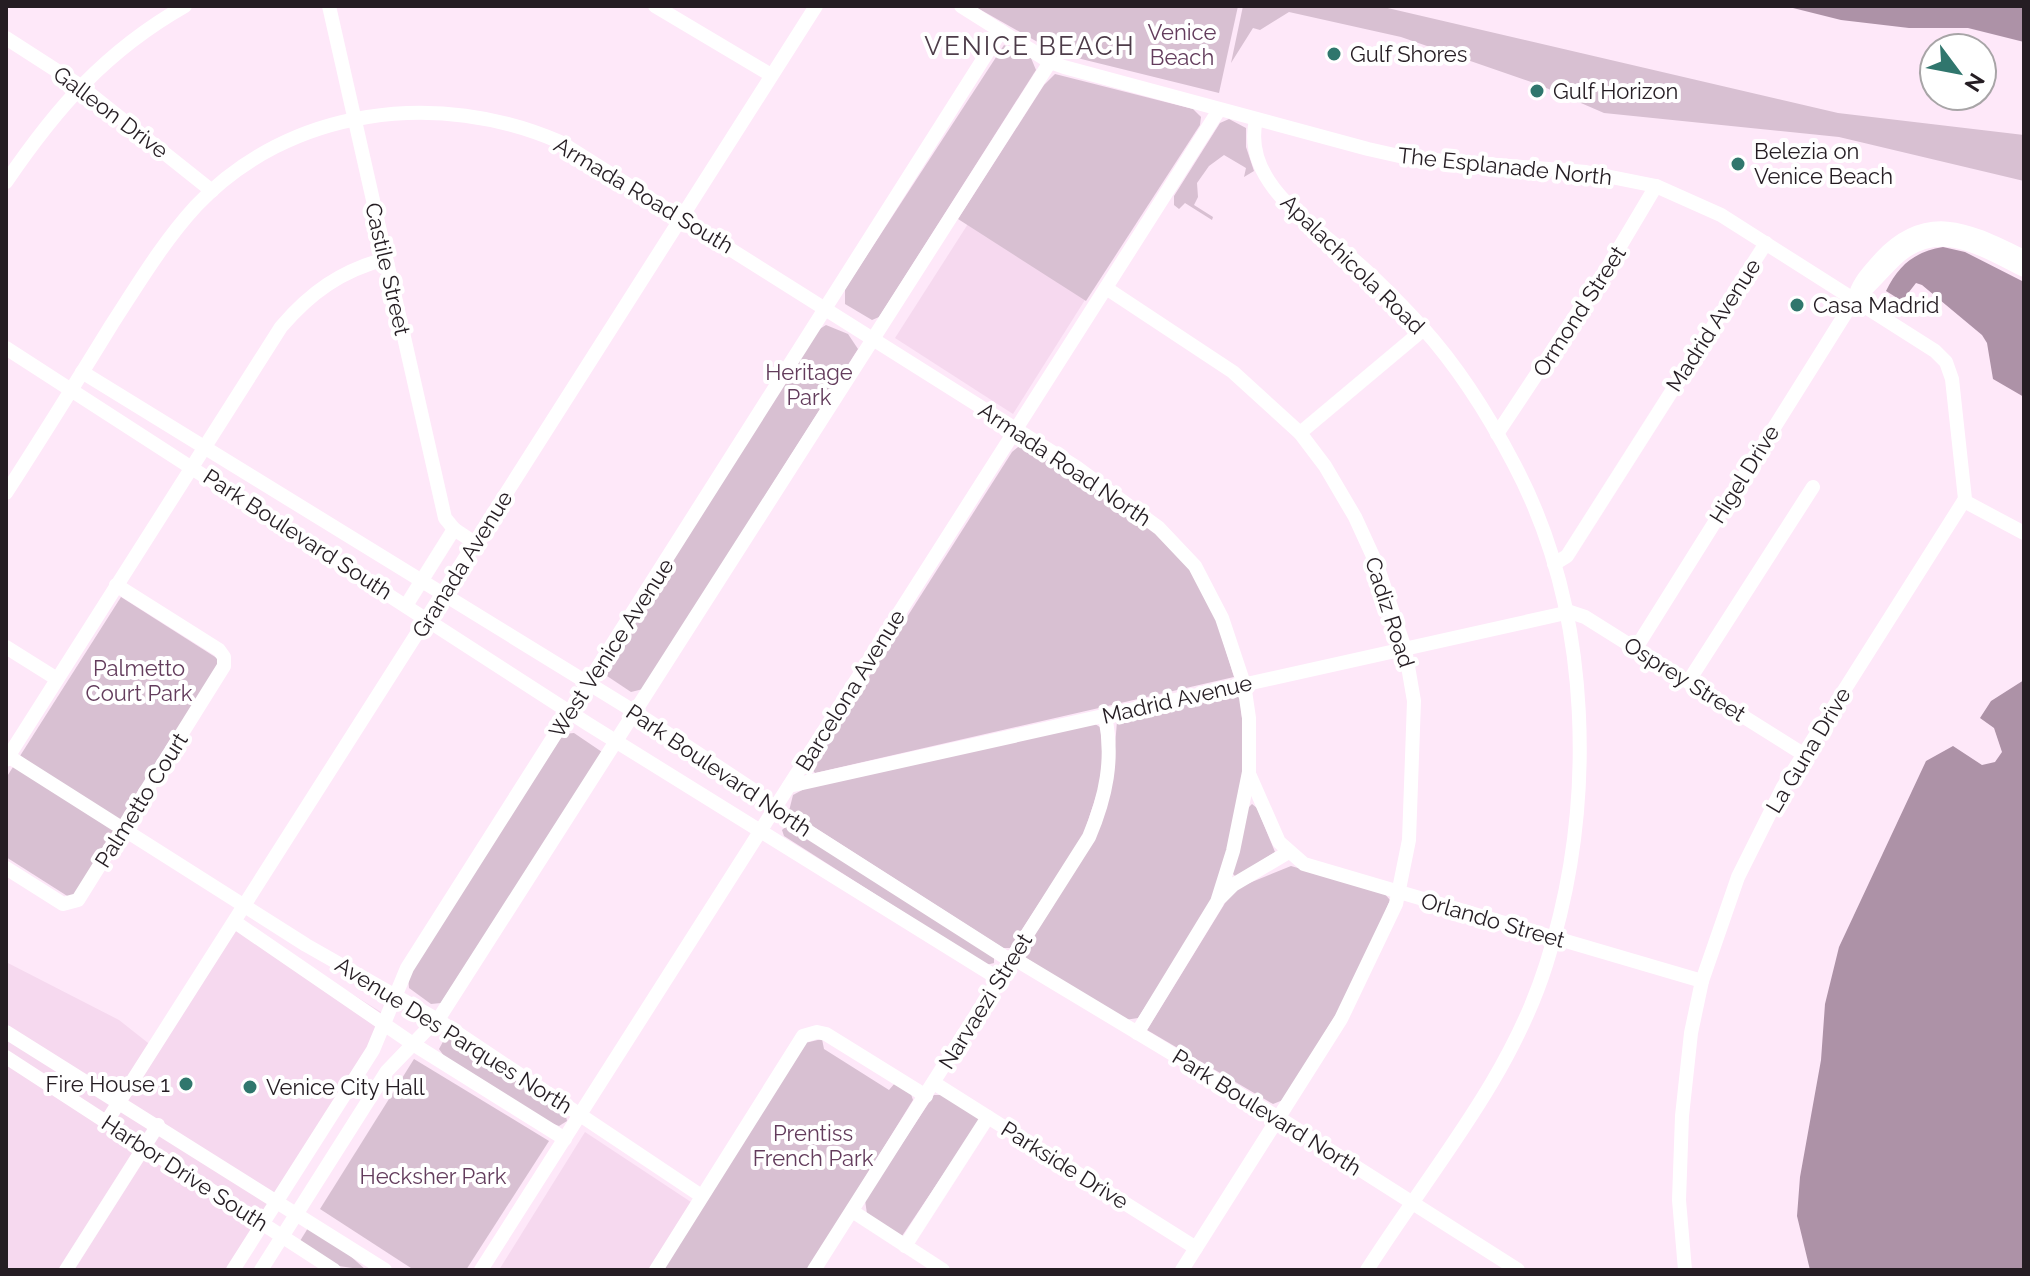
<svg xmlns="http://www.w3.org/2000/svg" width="2030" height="1276" font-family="Raleway,sans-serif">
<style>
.built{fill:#f6d9ef}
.green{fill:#d8c0d2}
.water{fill:#ad92a7}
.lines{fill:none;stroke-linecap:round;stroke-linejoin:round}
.minor{stroke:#fff;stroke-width:14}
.poi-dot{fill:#30766d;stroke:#fff;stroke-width:3}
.labels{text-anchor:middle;stroke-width:8;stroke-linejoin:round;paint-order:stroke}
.park-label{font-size:22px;fill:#633c5c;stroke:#fff}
.poi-label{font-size:22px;fill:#251d23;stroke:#fff;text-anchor:start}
.street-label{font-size:22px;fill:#251d23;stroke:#fff}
.quarter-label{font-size:26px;letter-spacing:2px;fill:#4d3c49;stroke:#fff}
</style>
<rect width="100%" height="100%" fill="#fee8f9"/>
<!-- built -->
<g class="built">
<polygon points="1062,77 1201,116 1013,414 895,338"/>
<polygon points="240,924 381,1012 368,1048 275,1194 6,1026 6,962 119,1020 157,1050"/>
<polygon points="6,1038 269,1203 260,1217 6,1051"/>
<polygon points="6,1063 255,1226 226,1270 6,1270"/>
<polygon points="585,1132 694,1204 657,1270 499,1270"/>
</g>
<!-- green -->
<g class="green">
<polygon points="974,6 1238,6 1219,93 1057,53"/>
<polygon points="1243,6 1379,6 1838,113 2024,135 2024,181 1839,137 1604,113 1537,84 1401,37 1289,12 1260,30 1253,28 1231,63"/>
<polygon points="1004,45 1031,58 1036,70 879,317 872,320 845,304 845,289"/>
<polygon points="1055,74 1193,109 1201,117 1200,125 1086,301 958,219 1044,85"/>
<polygon points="1229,119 1246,128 1246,147 1254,171 1244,177 1246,168 1224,155 1209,166 1197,183 1198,197 1194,205 1213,217 1212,220 1185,203 1179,209 1174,205 1174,196 1220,123"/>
<polygon points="826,325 848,334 858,349 643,689 631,692 607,676 606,664 818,330"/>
<polygon points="1023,443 1141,519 1186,560 1213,609 1234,677 815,773 811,768 1012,452"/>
<polygon points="121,597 223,662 72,899 6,857 6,778"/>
<polygon points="1230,694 1240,698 1245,748 1238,814 1210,906 1138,1018 1125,1020 1026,958 1024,951 1053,906 1114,759 1117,721"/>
<polygon points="1095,724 1103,729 1103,775 1083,836 1010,948 1003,948 789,811 793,795 806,788"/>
<polygon points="574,733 602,752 441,1003 431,1004 409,988 408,976 563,734"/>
<polygon points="1252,804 1257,808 1275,852 1236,877 1232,873 1248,808"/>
<polygon points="788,825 994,957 994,963 986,965 784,836 782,830"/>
<polygon points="1291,866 1384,893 1390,900 1358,979 1283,1100 1273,1104 1147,1030 1230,895 1242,886"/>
<polygon points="445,1038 457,1038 565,1112 567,1121 559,1126 551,1123 444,1056 439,1049"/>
<polygon points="822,1039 824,1049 889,1090 895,1083 911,1094 913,1100 808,1270 663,1270 805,1043"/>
<polygon points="414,1059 549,1141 466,1270 414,1270 320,1209"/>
<polygon points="934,1095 943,1095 981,1118 902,1236 867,1214 865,1200"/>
<polygon points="308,1228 347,1253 366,1270 339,1266 300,1241"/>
</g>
<!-- water -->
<g class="water">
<polygon points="1785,6 2024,6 2024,42 1968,28 1909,28 1841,20"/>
<path d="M1943,247L1965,252L2024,282V397L1993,379L1987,343L1982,335L1922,285L1916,283L1902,301L1886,291C1899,265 1914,252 1943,247Z"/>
<polygon points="2024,680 2024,1270 1810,1270 1797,1216 1800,1177 1821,1060 1825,1004 1839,947 1926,761 1953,746 1982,765 1995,762 2002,752 1994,728 1980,718 1991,701"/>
</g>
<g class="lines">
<!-- minor -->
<g class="minor">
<polyline points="329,6 445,518 454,529 475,543"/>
<polyline points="655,6 771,75"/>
<polyline points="961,6 1050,62 1064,67 1368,149 1408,158 1586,172 1656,186 1721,215 1935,351 1946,362 1952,379 1965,499 1783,787 1738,877 1702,981 1691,1033 1682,1116 1679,1200 1685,1270"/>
<polyline points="6,38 79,85 212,191"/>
<path d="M1256,120C1242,180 1307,221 1347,254C1374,276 1398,301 1422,327C1458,367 1489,416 1514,464C1593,613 1597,806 1546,965C1510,1079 1430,1171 1367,1270"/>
<path d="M6,182C57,107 106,51 185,6"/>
<polyline points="1106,288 1233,372 1300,433 1325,466 1355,517 1377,565 1405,649 1414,701 1409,840 1396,904 1341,1019 1182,1270"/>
<path d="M1854,300C1858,282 1869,272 1881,258C1929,207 1972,232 2024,257"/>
<polyline points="6,348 588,724 999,979"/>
<polyline points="82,372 635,712 749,787 790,820 1011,961"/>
<polyline points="1300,433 1424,329"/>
<polyline points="1497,434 1609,265 1656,186"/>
<path d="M6,493C42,437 77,381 112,324C138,284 163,242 196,206C289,107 439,89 560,142L1076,467L1159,528L1195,566L1222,618L1244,684L1249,718V772L1233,851L1217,902L1137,1033"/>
<polyline points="1964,501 2024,533"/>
<polyline points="1554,564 1567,556 1766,243"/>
<polyline points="407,604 454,529"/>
<polyline points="6,647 57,679"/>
<path d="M1636,648L1854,300C1871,287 1883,270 1899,256C1940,221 1983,250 2024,270"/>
<polyline points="1688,682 1813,487"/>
<polyline points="8,756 306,945 438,1020 700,1195"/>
<path d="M6,760L281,327C311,292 341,271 385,259"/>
<polyline points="1250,776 1279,842 1304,864 1702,981"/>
<polyline points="789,786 1570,612 1585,617 1803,754"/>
<polyline points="6,868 63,904 78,900 224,666 224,657 219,650 116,585"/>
<polyline points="1221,897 1233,885 1287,853"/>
<polyline points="235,922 413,1044 565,1139"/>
<polyline points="1013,958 1279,1118 1518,1270"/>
<polyline points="6,1032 385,1270"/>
<polyline points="6,1057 334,1270"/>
<polyline points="934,1083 1196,1248"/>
<polyline points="107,1121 816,6"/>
<polyline points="852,1211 943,1270"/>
<polyline points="905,1246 988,1117"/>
<polyline points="66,1270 158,1125"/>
<polyline points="233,1270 373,1050 407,968 1001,31"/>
<polyline points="261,1270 387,1071 441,1015 1050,62"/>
<polyline points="481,1270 1219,110"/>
<polyline points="656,1270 803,1036 817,1032 826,1034 926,1096"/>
<path d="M814,1270L1089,837C1106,797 1114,759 1105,716"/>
</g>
</g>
<!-- markers -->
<g class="poi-dot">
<circle cx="1334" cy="54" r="8"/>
<circle cx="1537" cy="91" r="8"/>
<circle cx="1738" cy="164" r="8"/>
<circle cx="1797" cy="305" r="8"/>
<circle cx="186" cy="1084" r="8"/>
<circle cx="250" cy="1087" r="8"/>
</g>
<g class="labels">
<!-- park labels -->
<g class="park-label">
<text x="1182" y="40">Venice<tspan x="1182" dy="25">Beach</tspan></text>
<text x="809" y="380">Heritage<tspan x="809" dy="25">Park</tspan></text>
<text x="139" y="676">Palmetto<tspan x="139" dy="25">Court Park</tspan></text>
<text x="813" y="1141">Prentiss<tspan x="813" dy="25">French Park</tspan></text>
<text x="433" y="1184">Hecksher Park</text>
</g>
<!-- poi labels -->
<g class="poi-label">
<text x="1350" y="62">Gulf Shores</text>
<text x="1553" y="99">Gulf Horizon</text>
<text x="1754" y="159">Belezia on<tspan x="1754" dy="25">Venice Beach</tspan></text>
<text x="1813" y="313">Casa Madrid</text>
<text x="170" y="1092" text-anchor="end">Fire House 1</text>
<text x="266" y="1095">Venice City Hall</text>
</g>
<!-- street labels -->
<g class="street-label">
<text transform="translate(111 112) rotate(37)" y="8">Galleon Drive</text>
<text transform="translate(1505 166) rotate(6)" y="8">The Esplanade North</text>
<text transform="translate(644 195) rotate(31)" y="8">Armada Road South</text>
<text transform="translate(1353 264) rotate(44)" y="8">Apalachicola Road</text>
<text transform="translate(388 269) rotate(77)" y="8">Castile Street</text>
<text transform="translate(1579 311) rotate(-57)" y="8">Ormond Street</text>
<text transform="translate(1713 325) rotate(-57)" y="8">Madrid Avenue</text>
<text transform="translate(1065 464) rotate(34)" y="8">Armada Road North</text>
<text transform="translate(1744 474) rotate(-58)" y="8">Higel Drive</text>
<text transform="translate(298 534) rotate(33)" y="8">Park Boulevard South</text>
<text transform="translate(462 564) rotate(-58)" y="8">Granada Avenue</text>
<text transform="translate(1390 612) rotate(72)" y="8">Cadiz Road</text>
<text transform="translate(611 648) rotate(-57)" y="8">West Venice Avenue</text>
<text transform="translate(1685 679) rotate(32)" y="8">Osprey Street</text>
<text transform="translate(850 690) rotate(-58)" y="8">Barcelona Avenue</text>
<text transform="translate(1177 699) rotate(-13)" y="8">Madrid Avenue</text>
<text transform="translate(1808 750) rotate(-59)" y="8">La Guna Drive</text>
<text transform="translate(719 770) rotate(34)" y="8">Park Boulevard North</text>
<text transform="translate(141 800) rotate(-58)" y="8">Palmetto Court</text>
<text transform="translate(1493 920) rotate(16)" y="8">Orlando Street</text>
<text transform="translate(985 1001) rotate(-58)" y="8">Narvaezi Street</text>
<text transform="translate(454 1035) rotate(32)" y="8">Avenue Des Parques North</text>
<text transform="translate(1267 1112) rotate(32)" y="8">Park Boulevard North</text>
<text transform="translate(1065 1165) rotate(32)" y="8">Parkside Drive</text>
<text transform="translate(185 1173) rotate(33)" y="8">Harbor Drive South</text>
</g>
<!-- quarter labels -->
<g class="quarter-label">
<text x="1030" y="55">VENICE BEACH</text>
</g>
</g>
<!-- border -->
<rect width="2030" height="1276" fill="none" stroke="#251d23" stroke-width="16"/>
<!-- north arrow -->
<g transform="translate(1958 72) rotate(122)"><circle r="38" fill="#ffffff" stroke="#a8a5a7" stroke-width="2"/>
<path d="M0-6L14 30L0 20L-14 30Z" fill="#30766d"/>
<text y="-12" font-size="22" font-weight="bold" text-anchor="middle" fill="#251d23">N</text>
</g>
</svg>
